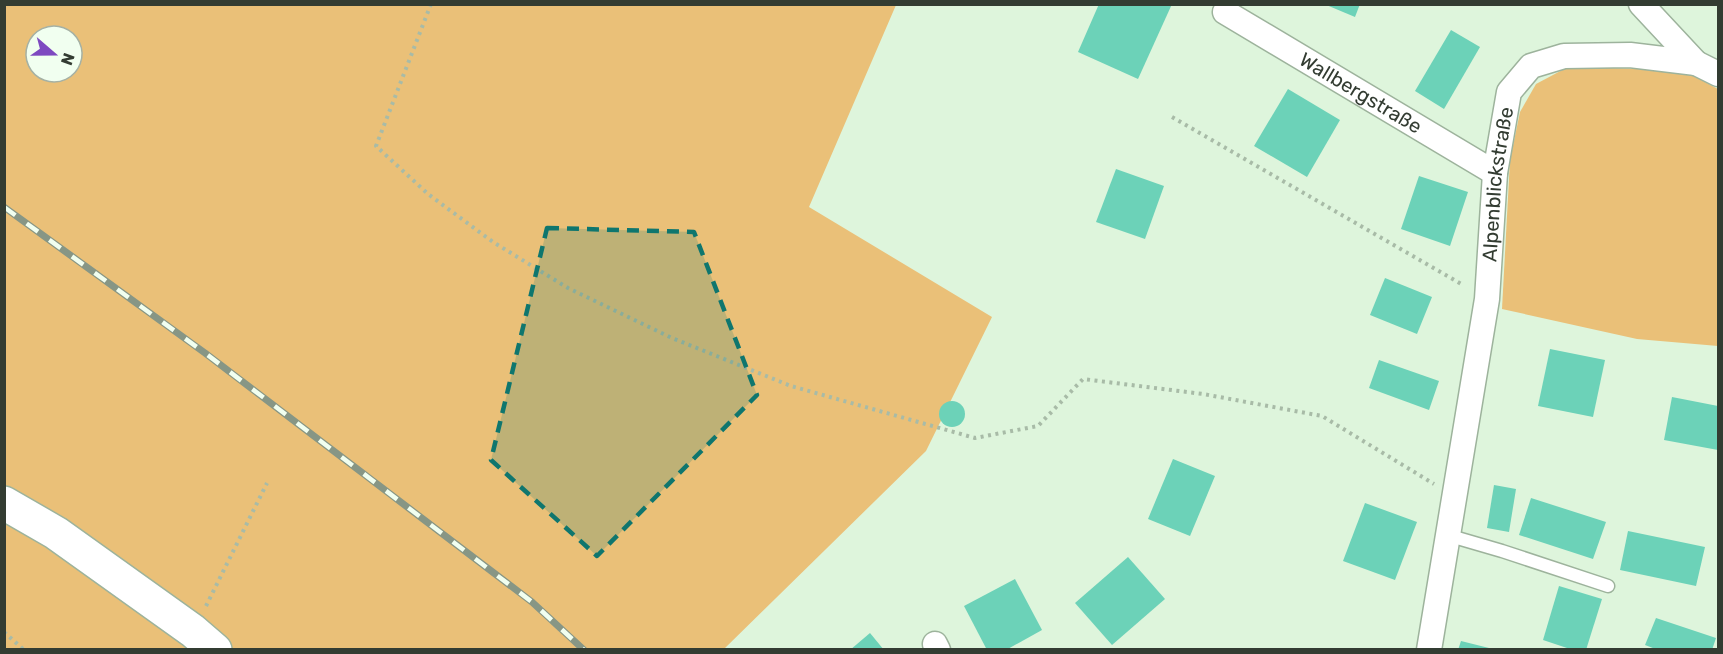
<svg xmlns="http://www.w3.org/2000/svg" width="1723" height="654" font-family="Rubik,sans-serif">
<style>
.green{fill:#eac078;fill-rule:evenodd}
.building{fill:#6cd2b8}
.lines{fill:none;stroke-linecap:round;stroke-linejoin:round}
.service-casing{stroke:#9db39c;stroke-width:15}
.minor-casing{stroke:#9db39c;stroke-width:27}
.primary-casing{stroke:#9db39c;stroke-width:36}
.path{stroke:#a8bba7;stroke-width:4;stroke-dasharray:3 4.5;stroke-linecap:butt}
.service{stroke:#fff;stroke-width:12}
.minor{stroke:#fff;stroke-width:24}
.primary{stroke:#fff;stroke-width:33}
.rail-casing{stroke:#879685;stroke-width:7}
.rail{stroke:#f1fff0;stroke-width:4.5;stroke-dasharray:14;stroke-linecap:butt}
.marked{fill:#0f766e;fill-opacity:0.2;stroke:#0f766e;stroke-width:4.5;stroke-dasharray:12 8;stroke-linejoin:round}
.labels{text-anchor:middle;stroke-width:6;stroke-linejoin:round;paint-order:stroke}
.street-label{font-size:20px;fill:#333c32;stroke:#f1fff0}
</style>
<rect width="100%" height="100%" fill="#def5dc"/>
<!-- green -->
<g class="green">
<path d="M4,5H896L809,207L992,317L926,451L724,649H5ZM36,36H72V72H36Z"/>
<polygon points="1568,67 1645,69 1688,73 1718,89 1718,346 1637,339 1502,309 1510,160 1520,112 1536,84"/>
</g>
<!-- building -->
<g class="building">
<polygon points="1099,4 1172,4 1138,79 1078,52"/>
<polygon points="1324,4 1360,4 1355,17"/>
<polygon points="1451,30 1480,47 1444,109 1415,91"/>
<polygon points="1288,89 1340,120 1307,177 1254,146"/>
<polygon points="1116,169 1164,186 1145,239 1096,222"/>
<polygon points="1419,176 1468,192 1450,246 1401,229"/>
<polygon points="1385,278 1432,297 1417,334 1370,315"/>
<polygon points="1550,349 1605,360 1593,417 1538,406"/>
<polygon points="1379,360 1439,381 1429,410 1369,388"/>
<polygon points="1672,397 1718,406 1718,450 1664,440"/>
<circle cx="952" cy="414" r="13"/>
<polygon points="1173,459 1215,476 1190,536 1148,519"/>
<polygon points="1494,485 1516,489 1509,532 1487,528"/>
<polygon points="1531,498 1606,522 1593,559 1519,535"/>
<polygon points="1365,503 1417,522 1395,580 1343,561"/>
<polygon points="1628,531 1705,547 1696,586 1620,570"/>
<polygon points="1128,557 1165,599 1112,645 1075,603"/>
<polygon points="1015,579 1042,630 1006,650 987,650 964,606"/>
<polygon points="1559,586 1602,599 1586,650 1573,650 1543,640"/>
<polygon points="1656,618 1716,638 1712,650 1658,650 1645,645"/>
<polygon points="870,633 884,650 850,650"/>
<polygon points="1461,641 1493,649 1493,650 1458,650"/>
</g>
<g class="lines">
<!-- service casing -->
<g class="service-casing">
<polyline id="service" points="1447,535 1502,551 1608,586"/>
</g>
<!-- minor casing -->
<g class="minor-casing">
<g id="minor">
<polyline points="1641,4 1696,63 1718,74"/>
<path id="s1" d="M1225,12L1495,173"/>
<polyline points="935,644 938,650"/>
<path id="s2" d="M1429,650L1487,299L1495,173L1509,92L1531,66L1564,56L1630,55L1696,63"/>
</g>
</g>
<!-- primary casing -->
<g class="primary-casing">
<polyline id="primary" points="4,503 56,533 193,631 215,650"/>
</g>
<!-- path -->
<g class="path">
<polyline points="431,4 376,146 428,194 493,242 568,288 672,338 791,386 975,438 1038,426 1083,379 1203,394 1322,416 1434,484"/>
<polyline points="1172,117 1463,285"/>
<polyline points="206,606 267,483"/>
<polyline points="4,632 24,650"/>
</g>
<!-- service -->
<use href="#service" class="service"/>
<!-- minor -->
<use href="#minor" class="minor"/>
<!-- primary -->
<use href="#primary" class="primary"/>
<!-- rail casing -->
<g class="rail-casing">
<polyline id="rail" points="4,207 205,353 532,602 584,650"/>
</g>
<!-- rail -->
<use href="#rail" class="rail"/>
</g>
<!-- marked area -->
<path class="marked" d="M547,228L694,232L757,395L597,556L491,460Z"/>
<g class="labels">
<!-- street labels -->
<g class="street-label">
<text dy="7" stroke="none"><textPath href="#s1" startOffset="158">Wallbergstraße</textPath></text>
<text dy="7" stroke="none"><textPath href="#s2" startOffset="471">Alpenblickstraße</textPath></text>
</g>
</g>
<!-- border -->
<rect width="1723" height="654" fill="none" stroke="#333c32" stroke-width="12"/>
<!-- north arrow -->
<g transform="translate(54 54) rotate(110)"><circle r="28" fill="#f1fff0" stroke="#a5b1a4" stroke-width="1.5"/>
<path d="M0-4.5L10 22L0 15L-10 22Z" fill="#7e49c0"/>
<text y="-9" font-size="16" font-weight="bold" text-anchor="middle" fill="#333c32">N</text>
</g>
</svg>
